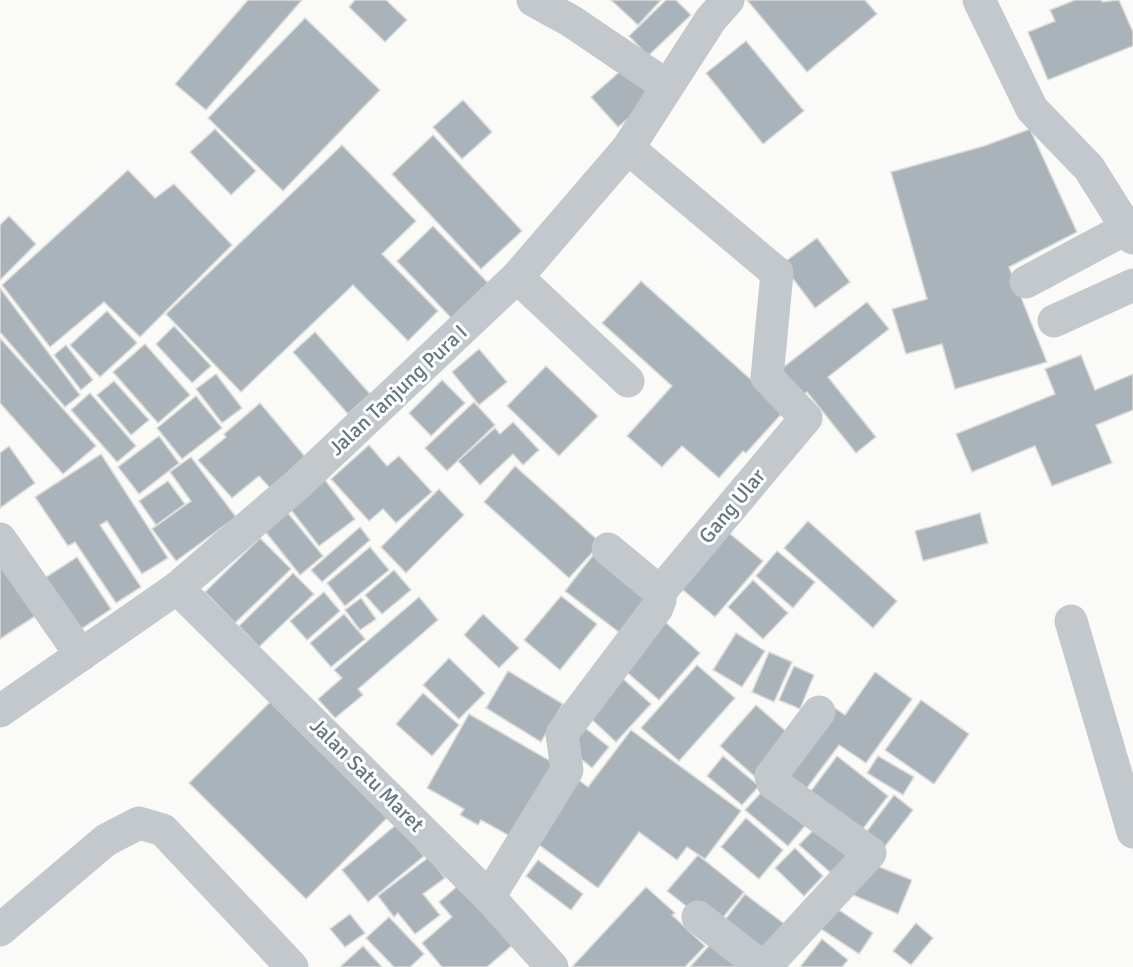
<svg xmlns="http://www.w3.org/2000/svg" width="1133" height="967" font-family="Signika,sans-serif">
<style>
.building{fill:#aab3b9;stroke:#dcdcda;stroke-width:1.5}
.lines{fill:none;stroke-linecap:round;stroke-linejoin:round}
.minor{stroke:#c3c8cc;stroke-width:33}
.labels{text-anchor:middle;stroke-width:6;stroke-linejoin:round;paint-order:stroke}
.street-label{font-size:21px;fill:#657683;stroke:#fff}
</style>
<rect width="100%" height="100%" fill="#fafaf8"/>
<!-- building -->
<g class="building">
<polygon points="248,0 302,0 206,110 175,84"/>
<polygon points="355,0 386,0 407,20 385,42 349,7"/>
<polygon points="611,0 661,0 638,25"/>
<polygon points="666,0 676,0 691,15 648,56 629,36"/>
<polygon points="747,0 865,0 877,14 807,72"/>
<polygon points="1075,0 1102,0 1102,2 1119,0 1133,32 1133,46 1048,80 1028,32 1055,21 1050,10"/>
<polygon points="305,18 380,90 283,191 208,118"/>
<polygon points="746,41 804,111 763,144 706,73"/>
<polygon points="625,67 653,97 618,127 591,97"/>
<polygon points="463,100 492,132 462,159 433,127"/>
<polygon points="215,129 256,171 231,195 190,152"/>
<polygon points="1030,129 1077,232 1009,267 1047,362 955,389 942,344 906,354 892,309 927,299 891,172 984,146"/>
<polygon points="433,135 522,231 481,269 392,174"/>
<polygon points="342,145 416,221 382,254 438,311 408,341 353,285 241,392 166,314"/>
<polygon points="128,170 155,198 174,184 232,245 140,337 104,302 50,347 2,285"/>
<polygon points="9,216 36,244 0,280 0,225"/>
<polygon points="433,226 491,286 454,321 397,261"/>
<polygon points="817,238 850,282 815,308 782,264"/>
<polygon points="641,281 785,410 746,453 743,451 719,478 682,446 662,467 627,436 672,386 602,323"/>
<polygon points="0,288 80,395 65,407 0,332"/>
<polygon points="867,302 889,329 828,377 876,437 856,453 807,392 801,396 781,369"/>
<polygon points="107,311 137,343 100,377 70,345"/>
<polygon points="174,326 211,366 192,383 156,344"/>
<polygon points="315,332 370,394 348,414 293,352"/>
<polygon points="0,338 96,446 63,474 0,403"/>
<polygon points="145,344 190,395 158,423 113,372"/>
<polygon points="66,345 93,380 81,390 54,355"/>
<polygon points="479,349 507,382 479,405 452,372"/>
<polygon points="1081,355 1095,390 1133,374 1133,410 1096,425 1112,463 1052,486 1035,446 972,472 956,434 1055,394 1045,369"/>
<polygon points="546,366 598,416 559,456 507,406"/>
<polygon points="216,374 242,408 222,423 196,389"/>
<polygon points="442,380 465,403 431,436 409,413"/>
<polygon points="114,381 149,420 131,435 97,395"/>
<polygon points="90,393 136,446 117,462 71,410"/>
<polygon points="196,396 222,428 182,459 157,428"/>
<polygon points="474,402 495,425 447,471 425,448"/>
<polygon points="260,403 307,459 271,489 259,476 232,498 198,460 226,437 224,434"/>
<polygon points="513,422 539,450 523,465 513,454 480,485 458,461 495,428 500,434"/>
<polygon points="159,436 179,463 139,494 118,467"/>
<polygon points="369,445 387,466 399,456 432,492 396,523 383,509 369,521 331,479"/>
<polygon points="9,446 35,483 0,508 0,453"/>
<polygon points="101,454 168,558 142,574 107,521 100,525 141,587 116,603 75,542 68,546 35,497"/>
<polygon points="191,457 236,517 176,561 152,529 191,501 170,472"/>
<polygon points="515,466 601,543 569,578 484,502"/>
<polygon points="321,475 355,519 319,546 285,502"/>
<polygon points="168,481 185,504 156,525 139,501"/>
<polygon points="439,489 464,515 406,573 381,547"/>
<polygon points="283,507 323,556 300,575 260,525"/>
<polygon points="980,513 988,543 923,561 915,531"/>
<polygon points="808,521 897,601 873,628 784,548"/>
<polygon points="360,527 370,540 322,582 311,570"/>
<polygon points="723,528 763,561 715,617 677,585"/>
<polygon points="260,538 291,569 235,623 205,592"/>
<polygon points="370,547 389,570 345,606 327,583"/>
<polygon points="597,550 655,595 624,636 565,591"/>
<polygon points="777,551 815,582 793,608 756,576"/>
<polygon points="0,553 40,613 0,639"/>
<polygon points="77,557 111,609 78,631 43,579"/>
<polygon points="394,570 411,590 382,614 365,595"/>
<polygon points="293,573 314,594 259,647 239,626"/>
<polygon points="753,580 788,613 763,639 728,607"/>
<polygon points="324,592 340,611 307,640 290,621"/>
<polygon points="561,596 597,624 560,670 524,640"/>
<polygon points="419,597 438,620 358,689 363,695 335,718 318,699 342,678 334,670"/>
<polygon points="361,598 376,619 360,630 345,610"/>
<polygon points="344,614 365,639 331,667 310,643"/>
<polygon points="483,614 519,648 499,668 464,635"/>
<polygon points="664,621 700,653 659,700 622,668"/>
<polygon points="736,633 765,651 742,687 713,670"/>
<polygon points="769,652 792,662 774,702 752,692"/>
<polygon points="449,658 485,693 459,719 423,685"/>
<polygon points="697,665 735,698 679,761 641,728"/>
<polygon points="794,666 814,675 800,709 779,700"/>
<polygon points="508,671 563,704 541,742 486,708"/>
<polygon points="875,672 912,699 866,763 839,745 801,796 775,776 829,704 845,715"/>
<polygon points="621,677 651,704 616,742 587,715"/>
<polygon points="423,693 459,725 432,756 396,724"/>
<polygon points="273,699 390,815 306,899 189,783"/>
<polygon points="921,700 969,734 934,784 885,750"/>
<polygon points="756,705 796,740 760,781 720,746"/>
<polygon points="469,714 559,766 517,840 481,820 478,825 460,815 464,809 427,788"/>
<polygon points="584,727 609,747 592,768 567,747"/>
<polygon points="631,730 741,811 705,859 687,847 677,860 639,832 598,888 527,836 572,775 588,787"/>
<polygon points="723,756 759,786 742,805 707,776"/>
<polygon points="837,756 888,796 859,834 808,795"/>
<polygon points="878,756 914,777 903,795 867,773"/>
<polygon points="768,785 810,820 788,846 745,810"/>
<polygon points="894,795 913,810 880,853 861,839"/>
<polygon points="746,818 783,850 759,879 721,847"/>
<polygon points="822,821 862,858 839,880 799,845"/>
<polygon points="397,824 424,856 368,902 342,870"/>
<polygon points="795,848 823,876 804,896 775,868"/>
<polygon points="698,855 744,892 714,928 667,891"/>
<polygon points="429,857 445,878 423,894 440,915 415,934 398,913 394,917 378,896"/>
<polygon points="538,860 583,894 571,910 526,876"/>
<polygon points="867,862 912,880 898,914 853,895"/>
<polygon points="460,884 515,943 487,967 442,967 422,943 452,917 439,902"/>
<polygon points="646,887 675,913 672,915 705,946 685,967 572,967"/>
<polygon points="745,894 795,932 767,961 721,925"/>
<polygon points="830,904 873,933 859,954 815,925"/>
<polygon points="350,914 365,933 345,947 330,929"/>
<polygon points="389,917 424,954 410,967 394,967 366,938"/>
<polygon points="916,923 933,938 911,965 893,951"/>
<polygon points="716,938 749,967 690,967"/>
<polygon points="822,939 848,960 842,967 800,967"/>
<polygon points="363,946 382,967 340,967"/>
</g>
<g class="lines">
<!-- minor -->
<g class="minor">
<polyline points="533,0 571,21 667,86"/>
<polyline points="979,0 1032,109 1089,168 1133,238"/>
<polyline points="517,277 628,381"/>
<polyline points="1026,282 1127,228"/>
<polyline points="1054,321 1133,285"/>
<polyline points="0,539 81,655"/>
<polyline points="608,549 660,592"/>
<polyline points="177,588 489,897 552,967"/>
<polyline points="1071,621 1133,832"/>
<polyline points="0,711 177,588 299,483 517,277 628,148 711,19 728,0"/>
<polyline points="489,897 567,770 562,734 657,608 660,600 660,592 806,418 767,377 777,273 628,148"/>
<polyline points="698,917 762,967"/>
<polyline points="0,930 106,840 139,823 163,830 292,967"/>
<polyline points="765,967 870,853 773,783 771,776 819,712"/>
</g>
</g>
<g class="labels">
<!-- street labels -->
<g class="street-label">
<text transform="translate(398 390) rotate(-43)" y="7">Jalan Tanjung Pura I</text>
<text transform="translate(732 506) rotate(-50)" y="7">Gang Ular</text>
<text transform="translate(367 775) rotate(45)" y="7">Jalan Satu Maret</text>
</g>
</g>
</svg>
